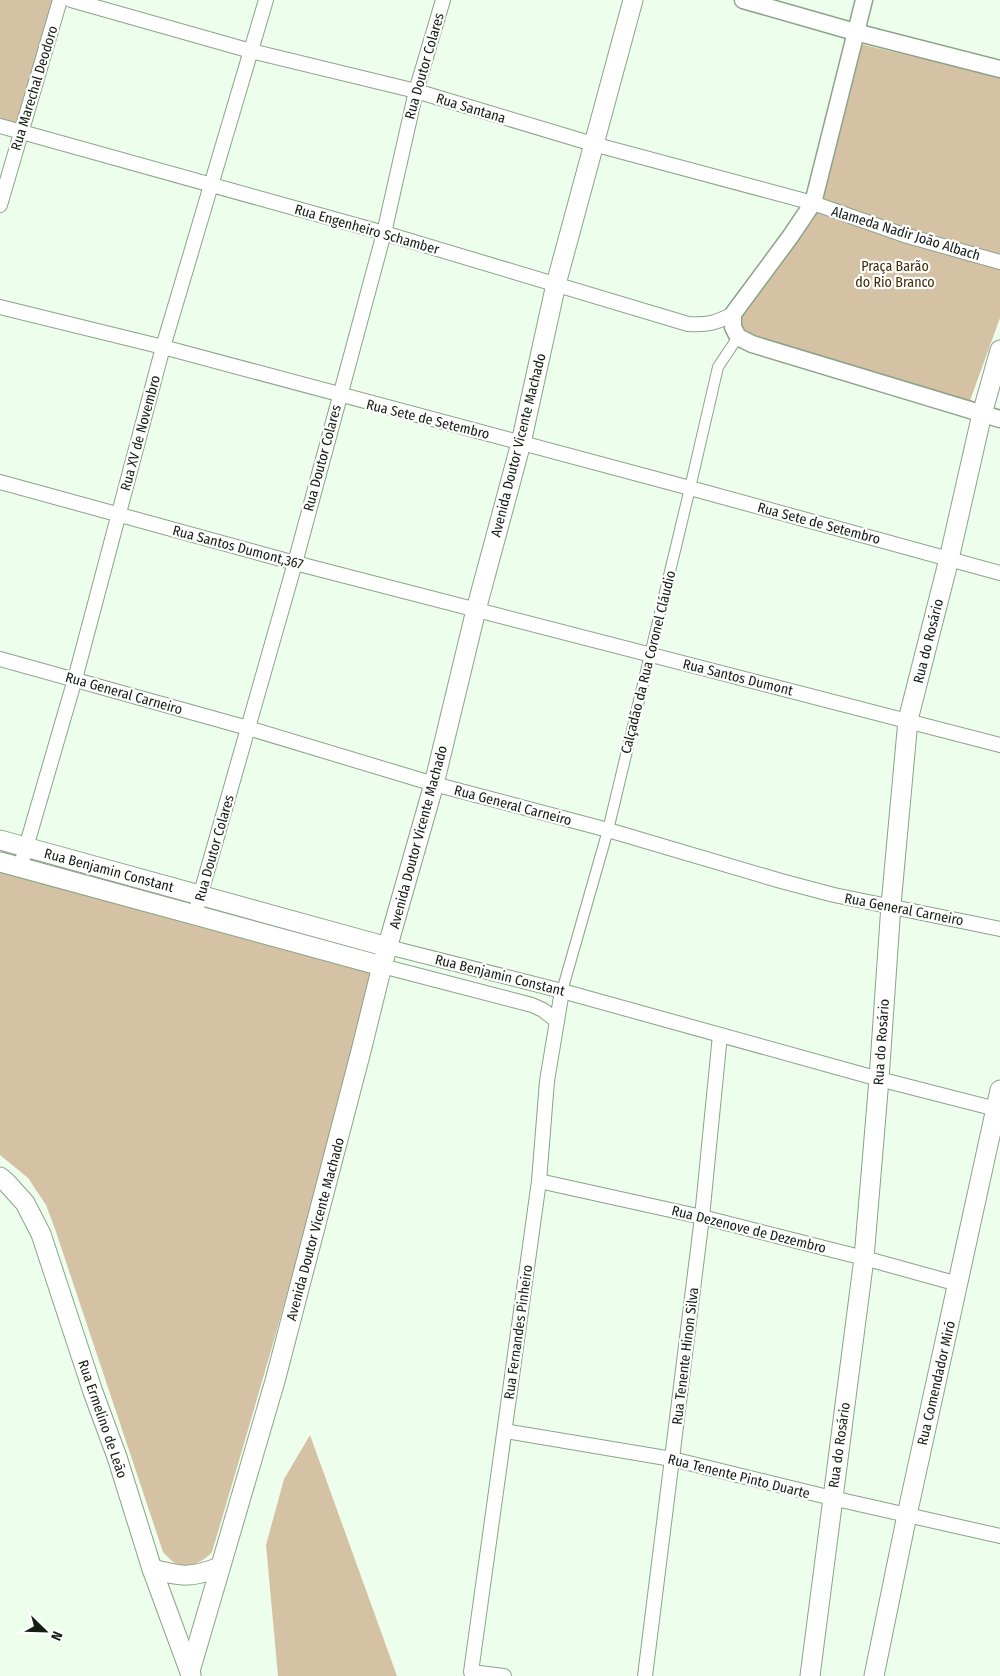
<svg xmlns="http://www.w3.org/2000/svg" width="1000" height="1676" font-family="'Fira Sans Condensed',sans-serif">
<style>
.green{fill:#d5c2a5}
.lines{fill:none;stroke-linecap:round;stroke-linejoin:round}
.pedestrian-casing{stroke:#8ba388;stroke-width:12}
.minor-casing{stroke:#8ba388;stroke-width:16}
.tertiary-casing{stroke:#8ba388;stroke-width:19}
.secondary-casing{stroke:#8ba388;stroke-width:21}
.pedestrian{stroke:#fff;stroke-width:10}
.minor{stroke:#fff;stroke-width:14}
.tertiary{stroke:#fff;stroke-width:16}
.secondary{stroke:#fff;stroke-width:19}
.labels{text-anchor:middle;stroke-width:4.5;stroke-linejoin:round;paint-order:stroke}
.street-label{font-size:14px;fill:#141e13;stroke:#fff}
.park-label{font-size:14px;fill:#412b04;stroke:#fff}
</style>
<rect width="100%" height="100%" fill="#eefeed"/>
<!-- green -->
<g class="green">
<polygon points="0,0 54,0 18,126 0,121"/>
<polygon points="856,43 1000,77 1000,318 968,406 741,337 736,314 815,204"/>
<path d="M0,872L192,915L372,971C325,1167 269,1360 212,1552C203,1562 188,1570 175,1563C171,1561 167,1556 163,1552L55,1229L46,1205L28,1178L0,1155Z"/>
<polygon points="310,1435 397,1676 278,1676 266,1545 284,1479"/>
</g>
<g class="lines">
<!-- pedestrian casing -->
<g class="pedestrian-casing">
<polyline id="pedestrian" points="562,991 608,830 690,488 718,367 738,337"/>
</g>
<!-- minor casing -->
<g class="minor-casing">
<g id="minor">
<polyline points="71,0 251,51 416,91 593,144 813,203 904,235 1000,262"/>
<path d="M0,126L384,233L688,324C708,325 716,323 733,314"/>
<polyline points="0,205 60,0"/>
<polyline points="0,307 163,347 690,488 1000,573"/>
<polyline points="0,482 295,563 1000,745"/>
<polyline points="0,659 248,728 434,784 608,830 781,881 834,895 1000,929"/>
<polyline points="20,868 75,679 163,347 266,0"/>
<polyline points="195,914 295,563 384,233 416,91 443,0"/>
<polyline points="388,947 562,991 879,1079 1000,1110"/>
<polyline points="382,966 532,1005 543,1010 557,1021"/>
<polyline points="539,1181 702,1217 864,1258 958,1284"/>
<polyline points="505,1431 672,1459 832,1498 1000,1536"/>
<polyline points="504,1676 471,1672 539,1181 547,1081 562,991"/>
<polyline points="645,1676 702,1217 720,1035"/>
</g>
</g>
<!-- tertiary casing -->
<g class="tertiary-casing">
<g id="tertiary">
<polyline points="743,0 855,32 1000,69"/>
<polyline points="864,0 813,203 790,237 733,314 733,327 738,337 752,344 1000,419"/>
</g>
</g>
<!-- secondary casing -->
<g class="secondary-casing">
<g id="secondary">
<polyline points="0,840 388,947"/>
<polyline points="0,862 382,966"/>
<polyline points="0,1177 7,1183 25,1203 41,1234 93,1392 117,1457 152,1569 191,1675"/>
<path d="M152,1569C182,1577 191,1578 220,1567"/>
<polyline points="190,1671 275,1381 361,1051 382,966 434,784 476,610 521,443 556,284 633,0"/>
<polyline points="810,1676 864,1258 879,1079 891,905 908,720 949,559 982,414 1000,350"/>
<polyline points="874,1676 907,1515 1000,1090"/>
</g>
</g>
<!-- pedestrian -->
<use href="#pedestrian" class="pedestrian"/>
<!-- minor -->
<use href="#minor" class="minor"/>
<!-- tertiary -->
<use href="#tertiary" class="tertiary"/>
<!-- secondary -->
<use href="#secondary" class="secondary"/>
</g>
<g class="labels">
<!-- street labels -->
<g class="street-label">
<text transform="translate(424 66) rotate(-74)" y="5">Rua Doutor Colares</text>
<text transform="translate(34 88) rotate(-73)" y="5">Rua Marechal Deodoro</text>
<text transform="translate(471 108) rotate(17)" y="5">Rua Santana</text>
<text transform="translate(367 229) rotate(16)" y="5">Rua Engenheiro Schamber</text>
<text transform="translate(906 233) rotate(17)" y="5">Alameda Nadir João Albach</text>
<text transform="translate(428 419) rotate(14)" y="5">Rua Sete de Setembro</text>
<text transform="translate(140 433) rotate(-75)" y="5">Rua XV de Novembro</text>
<text transform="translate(518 445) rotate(-76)" y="5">Avenida Doutor Vicente Machado</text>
<text transform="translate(322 458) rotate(-75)" y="5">Rua Doutor Colares</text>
<text transform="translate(819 523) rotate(15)" y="5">Rua Sete de Setembro</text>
<text transform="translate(238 547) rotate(15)" y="5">Rua Santos Dumont,367</text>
<text transform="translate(928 641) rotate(-76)" y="5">Rua do Rosário</text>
<text transform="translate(648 662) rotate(-76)" y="5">Calçadão da Rua Coronel Cláudio</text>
<text transform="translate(738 677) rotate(14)" y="5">Rua Santos Dumont</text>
<text transform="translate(124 693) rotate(16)" y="5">Rua General Carneiro</text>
<text transform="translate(513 805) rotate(15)" y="5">Rua General Carneiro</text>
<text transform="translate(418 837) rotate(-75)" y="5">Avenida Doutor Vicente Machado</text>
<text transform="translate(214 848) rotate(-74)" y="5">Rua Doutor Colares</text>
<text transform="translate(109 870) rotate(15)" y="5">Rua Benjamin Constant</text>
<text transform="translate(904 909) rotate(11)" y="5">Rua General Carneiro</text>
<text transform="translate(500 975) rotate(14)" y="5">Rua Benjamin Constant</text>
<text transform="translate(881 1042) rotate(-86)" y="5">Rua do Rosário</text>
<text transform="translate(315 1229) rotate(-75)" y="5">Avenida Doutor Vicente Machado</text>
<text transform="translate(749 1229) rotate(14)" y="5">Rua Dezenove de Dezembro</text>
<text transform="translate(518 1332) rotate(-82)" y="5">Rua Fernandes Pinheiro</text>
<text transform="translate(685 1356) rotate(-83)" y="5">Rua Tenente Hinon Silva</text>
<text transform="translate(936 1383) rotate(-77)" y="5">Rua Comendador Miró</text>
<text transform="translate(103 1419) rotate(71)" y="5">Rua Ermelino de Leão</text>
<text transform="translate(839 1445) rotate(-82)" y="5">Rua do Rosário</text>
<text transform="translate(739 1476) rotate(14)" y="5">Rua Tenente Pinto Duarte</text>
</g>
<!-- park labels -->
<g class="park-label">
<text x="895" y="271">Praça Barão<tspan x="895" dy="16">do Rio Branco</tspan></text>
</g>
</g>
<!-- north arrow -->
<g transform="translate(45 1631) rotate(113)" stroke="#ffffff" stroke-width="4" paint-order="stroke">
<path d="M0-4L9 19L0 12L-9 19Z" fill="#141e13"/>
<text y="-8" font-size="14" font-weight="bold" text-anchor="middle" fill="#141e13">N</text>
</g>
</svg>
